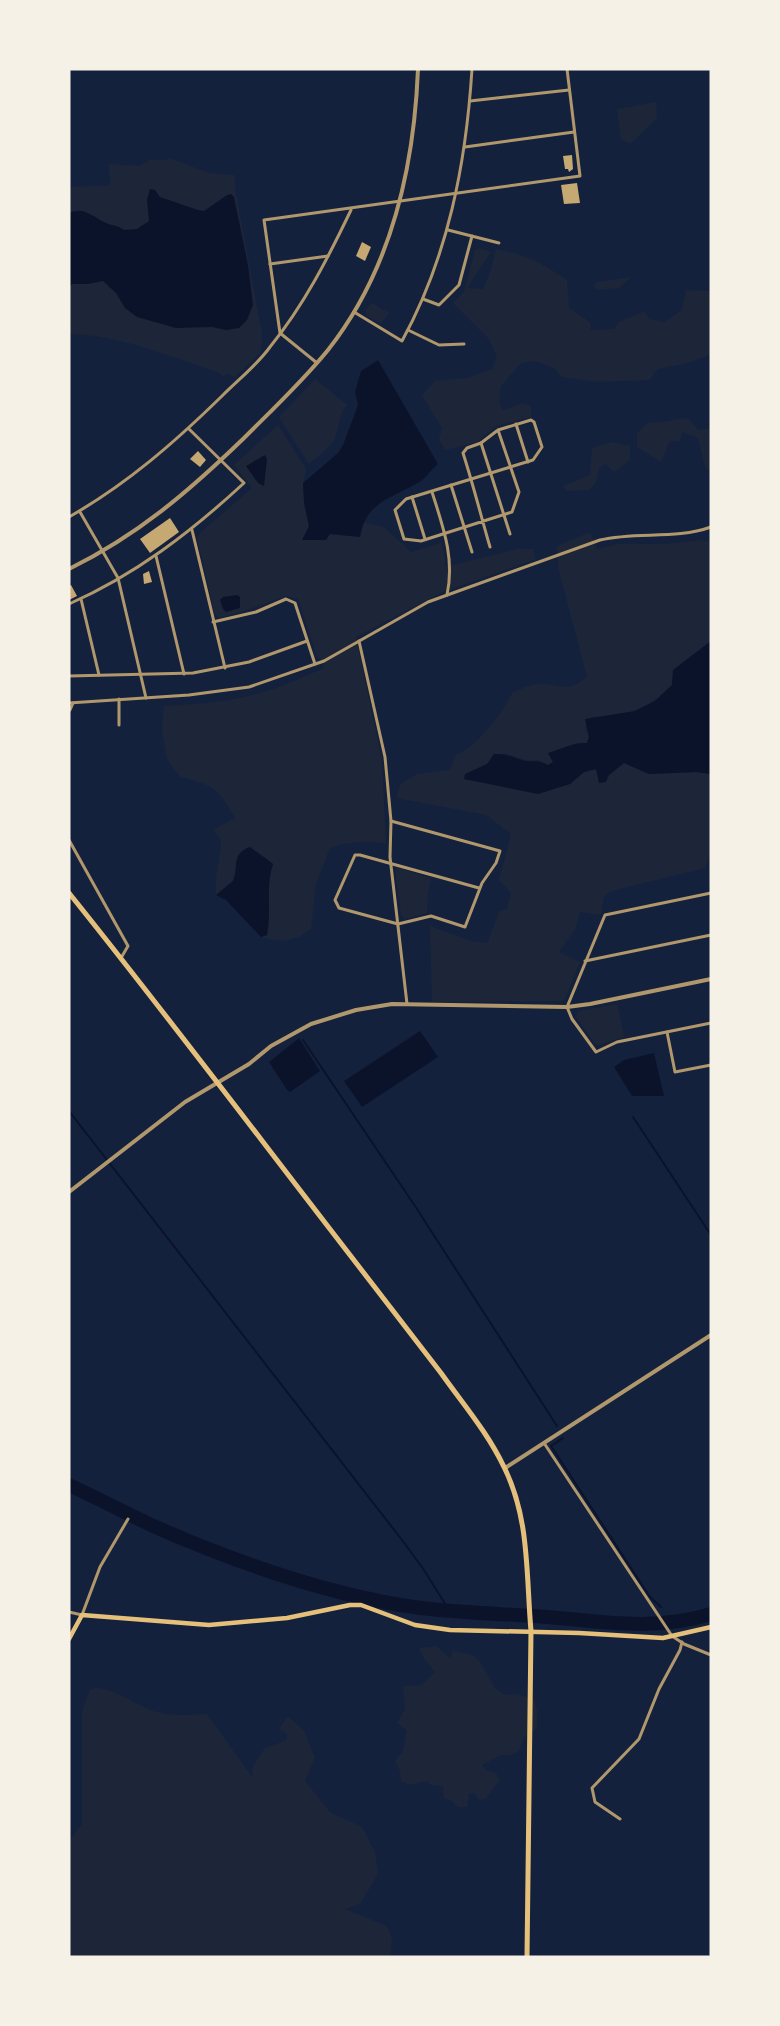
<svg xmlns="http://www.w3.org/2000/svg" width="780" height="2026" font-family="'DejaVu Sans',sans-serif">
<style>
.green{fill:#1d2539}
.water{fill:#0b132b}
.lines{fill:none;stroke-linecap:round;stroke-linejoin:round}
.stream{stroke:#0b132b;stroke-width:2}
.river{stroke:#0b132b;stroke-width:14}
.building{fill:#c6a872}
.minor{stroke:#b1986c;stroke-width:3}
.tertiary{stroke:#b1986c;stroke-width:4}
.secondary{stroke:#e5c07b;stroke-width:4.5}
.trunk{stroke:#e5c07b;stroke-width:5}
</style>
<rect width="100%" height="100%" fill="#14213d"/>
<!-- green -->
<g class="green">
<polygon points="656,102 657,118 630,144 621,139 617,109"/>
<path d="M170,158L209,173L234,175L236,194L262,334L261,352L235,377L226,374L223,377L220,373C171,357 120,335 69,334V187L110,185L109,164L140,166L150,160H166Z"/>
<path d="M479,248L491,252L467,288L483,289L491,270L496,249C525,254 542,263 567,280L569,308L590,322L591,330L614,329L619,322L645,311L649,319L664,322L682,310L686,290L711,291V354L691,362L658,369L649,380L597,382L562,377L554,368L535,361L521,363L501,386L499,402L503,410L523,403L531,406V417L496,426L477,442L445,450L439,439L442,428L422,395L435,381L467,378L492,369L497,357L489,339L453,303L464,292L475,250Z"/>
<polygon points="632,277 619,288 597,290 594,286 597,282"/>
<polygon points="372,303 389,313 381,324 366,315 366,309"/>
<path d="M315,379L347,405C336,418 341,427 334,440C329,449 317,457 309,464L279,417Z"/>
<path d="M688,418L698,430L711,428V472L705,467L698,438L682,432L680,441H670L661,462L637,447V433L648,423C662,423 674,419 688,418Z"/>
<path d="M278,425L306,469C301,489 305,506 309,526L303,539L330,534L360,537L363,522L384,527L411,552L441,543L445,557V567L518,549H533L536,559L443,592L356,637L382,760L386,844C366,840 349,841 330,848L316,884L311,929C294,942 281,943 261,937L267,935C272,910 265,887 273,864L256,851L236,875L233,881L216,895C214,876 221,859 221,840L213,830L235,818C216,787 216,786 180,777L167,759L162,730L164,706C192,704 221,703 248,696C275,690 299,679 324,668L321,659L317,657L298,599L286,596L244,611L220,618L215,615L197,538L200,533L252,488L234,465Z"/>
<polygon points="612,442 630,446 630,460 614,472 605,464 599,468 596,483 589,490 566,491 563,486 590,475 592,448"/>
<path d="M590,532L597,549L618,544H666L701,540L711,542V641L673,670L672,685C646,710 627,716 591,717L585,727L589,737L587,743C573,742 562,749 548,753L553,762L548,765L538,760L528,761L504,753L477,770L570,784L584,772L597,769L599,783L624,763L649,774L696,772L711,774V854L705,868L612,891L604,896L601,915L580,912L575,929L559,952L580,962L565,999L561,1001L432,1002L430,926L471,941L487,943L499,912L507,909L511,893L499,880L511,834L486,815L397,798L400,784L417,774L450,770L456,755C475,749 504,712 512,693C523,688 534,683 546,684C567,687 568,691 587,677L559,571L557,546Z"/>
<polygon points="398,868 431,878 428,893 427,913 405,919 401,915 395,870"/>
<polygon points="617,1004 624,1037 599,1045 595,1044 576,1017 578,1011"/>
<polygon points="436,1646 450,1658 453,1651 473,1655 480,1662 495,1688 505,1695 516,1694 534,1699 537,1710 537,1728 524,1738 519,1751 511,1755 501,1755 482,1765 487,1771 496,1773 500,1780 486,1798 480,1800 474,1793 469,1794 467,1807 458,1807 452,1801 444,1798 443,1786 431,1785 427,1781 409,1785 401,1781 400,1771 395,1761 403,1751 407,1730 397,1723 405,1709 403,1686 422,1685 435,1672 425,1660 419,1648"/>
<path d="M98,1688C120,1692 127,1700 146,1708C165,1717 186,1715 207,1714L252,1777L253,1766L265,1748L287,1740V1734L279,1729L288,1716L304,1731L315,1757L305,1781L330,1812L362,1827L375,1852L378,1874L360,1904L345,1909L387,1926L392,1939L390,1957H69V1841L82,1824V1712L90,1689Z"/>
</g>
<!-- water -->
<g class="water">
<path d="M150,189L155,190L160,197L198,210L204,211L227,195L231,194L234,197L248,265L253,305L247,320L239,328L226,330L212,327L176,328L137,317L125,308L116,293L103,281L88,284H73L69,286V213C84,206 93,217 106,223C113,226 118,225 124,230L137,229L149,221L147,200Z"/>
<path d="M378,360L438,464C432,469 427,476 421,481C394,498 366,500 360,537L330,534L326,540H302L309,526L304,503L303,483L338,453L343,445L358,405L355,392L361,371Z"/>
<polygon points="265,455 267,459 264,486 258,483 246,466"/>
<polygon points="237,595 240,597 240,608 226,612 223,609 220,600 223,597"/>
<path d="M711,641V774L696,772L649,774L624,763L609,775L606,782L599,783L596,769L584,772L570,784L538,794L464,779L465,774L487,764L494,754C509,753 516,760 529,761C538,762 538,760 548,765L553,762L548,753C562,749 573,742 587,743L589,737L585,719L635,711L655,701L672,685L673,670Z"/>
<path d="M250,847L273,864C265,887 272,910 267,935L261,937L226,900L216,895L233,881C239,865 231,854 250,847Z"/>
<polygon points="420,1031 438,1057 362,1107 344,1081"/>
<polygon points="299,1038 320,1071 290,1092 287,1090 269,1062"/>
<polygon points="654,1053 664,1096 632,1096 614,1067 624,1060"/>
</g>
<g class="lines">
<!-- stream -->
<g class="stream">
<polyline points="303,1040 415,1206 557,1426"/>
<polyline points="69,1111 402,1540 424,1570 449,1610"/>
<polyline points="633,1117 711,1235"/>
<polyline points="563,1438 551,1446 650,1597 661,1607"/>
</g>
<!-- river -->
<path class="river" d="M69,1485C97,1498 124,1512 151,1525C235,1562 330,1596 421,1608C463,1613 506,1614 548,1617C604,1622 656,1631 711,1614"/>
</g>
<!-- building -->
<g class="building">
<polygon points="572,155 573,169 569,172 568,169 565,169 563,156"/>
<polygon points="577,183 580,203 564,204 561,185"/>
<polygon points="362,242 371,247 365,261 356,256"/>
<polygon points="198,451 206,460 200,467 190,459"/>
<polygon points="170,518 179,532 150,553 140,539"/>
<polygon points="149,571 152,582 144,584 143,574"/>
<polygon points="71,585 77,596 69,600 69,586"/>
</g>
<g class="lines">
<!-- minor -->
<g class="minor">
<polyline points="470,101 569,90"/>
<polyline points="465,147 574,132"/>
<polyline points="448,230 499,243"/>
<polyline points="270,264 328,256"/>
<polyline points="423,299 439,305 459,285 472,236"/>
<path d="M354,312L402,341C448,257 466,164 472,69"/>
<polyline points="408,330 439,345 464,344"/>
<polyline points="317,363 280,333 264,220 580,176 567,69"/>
<polyline points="516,424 528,462"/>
<polyline points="481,443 510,534"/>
<polyline points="451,485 472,552"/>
<path d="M432,492C443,527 455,558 447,595"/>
<polyline points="412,497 425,539"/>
<polyline points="80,512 118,578 146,698"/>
<path d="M69,517C127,484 175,442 222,396C238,380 257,365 270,347C304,305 328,258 351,210"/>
<polyline points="192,530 225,668"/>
<path d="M490,547C481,516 473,484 463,453L467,448L481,443L498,430L531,420L534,422L542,447L533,460L406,499L395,510L404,539L421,541L512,512L519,492L498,430"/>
<polyline points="156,556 184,674"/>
<polyline points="81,599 99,675"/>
<path d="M69,604C135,575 191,532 244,483L189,429"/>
<polyline points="213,622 256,612 286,599 295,603 315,664"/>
<polyline points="359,641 385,757 391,821 390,857 407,1004"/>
<polyline points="69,676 193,673 249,662 307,641"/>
<polyline points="119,699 119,725"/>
<path d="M69,703L189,695L249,687L324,661L428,602L600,540C637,531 675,540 711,527"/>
<polyline points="70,710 73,703"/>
<polyline points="391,821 500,851 496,863 482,883 465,927 431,916 398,924 339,908 335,900 355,855 360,855 479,888"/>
<polyline points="69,840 128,946 121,958"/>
<polyline points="711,893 605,915 567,1007 572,1019 596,1052 617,1042 711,1023"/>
<polyline points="585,961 711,935"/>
<polyline points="667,1032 675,1072 711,1065"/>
<polyline points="544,1443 672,1636 684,1644 711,1655"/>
<polyline points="69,1612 82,1615 100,1567 128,1519"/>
<polyline points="620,1819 595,1802 592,1788 639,1739 659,1689 680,1650 682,1642"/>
</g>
<!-- tertiary -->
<g class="tertiary">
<path d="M69,569C138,535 188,492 243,439C272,410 302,382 328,350C391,270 414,169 418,69"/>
<polyline points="69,1192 185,1102 249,1064 271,1046 311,1024 356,1010 392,1004 567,1007 590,1004 711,979"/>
<polyline points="505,1468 711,1335"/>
</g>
<!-- secondary -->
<polyline class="secondary" points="69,1639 82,1615 209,1625 287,1618 350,1605 361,1605 415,1625 450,1630 579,1633 663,1638 711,1627"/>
<!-- trunk -->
<path class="trunk" d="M69,893C159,1005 245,1119 333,1233C369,1279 405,1326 441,1373C463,1404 488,1433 504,1467C530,1519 526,1575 531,1631L527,1957"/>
</g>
<!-- border -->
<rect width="780" height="2026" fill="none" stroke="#f6f1e7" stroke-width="141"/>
</svg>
